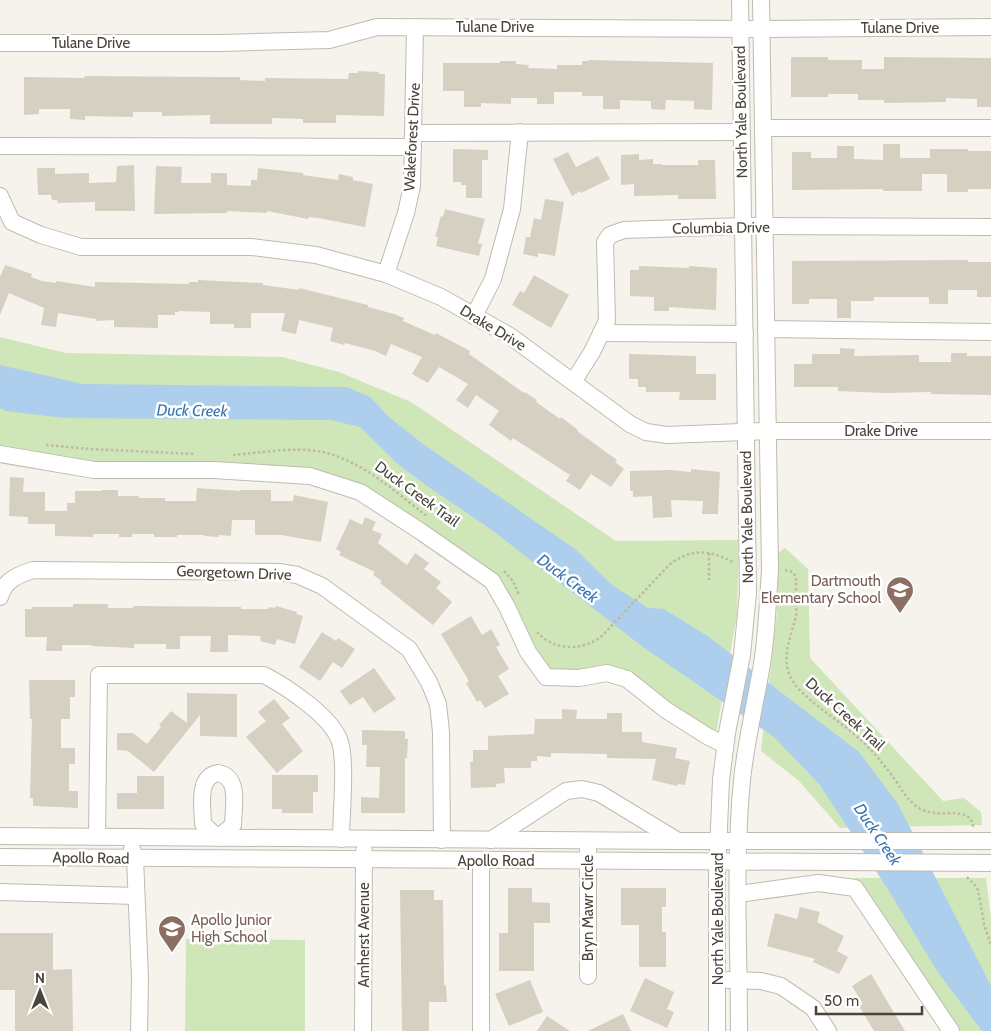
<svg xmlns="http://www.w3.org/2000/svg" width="991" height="1031" font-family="Cabin,sans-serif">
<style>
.green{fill:#cee6b8}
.water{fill:#adceed}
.building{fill:#d6d0c2}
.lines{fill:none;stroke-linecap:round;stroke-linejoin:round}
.minor-casing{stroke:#c0bbaf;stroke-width:18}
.path{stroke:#c1b8a1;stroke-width:2.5;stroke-dasharray:2.5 2.5;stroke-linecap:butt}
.minor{stroke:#fff;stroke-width:16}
.labels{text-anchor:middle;stroke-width:5;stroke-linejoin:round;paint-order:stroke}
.street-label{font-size:15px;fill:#49443a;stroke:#fff}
.education-label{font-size:15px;fill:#785e54;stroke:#fff;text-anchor:end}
.water-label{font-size:16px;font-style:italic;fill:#3875b0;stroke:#fff}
</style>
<rect width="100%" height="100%" fill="#f5f3ec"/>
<!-- green -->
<g class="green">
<polygon points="0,337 66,353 282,357 339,372 411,402 616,541 739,540 737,615 716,733 615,667 540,684 492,584 353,493 301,478 0,460"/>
<polygon points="785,548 808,569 810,658 943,801 964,798 981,812 982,825 840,828 799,781 761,751 777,612 778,553"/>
<polygon points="854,878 986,878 991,919 991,1031 956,1031"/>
<polygon points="186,939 305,940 305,1031 185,1031"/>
</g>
<!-- water -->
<polygon class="water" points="0,365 83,384 347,387 370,397 390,418 423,444 575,549 612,585 648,608 664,609 709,637 859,752 898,804 991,986 991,1031 982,1031 937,971 889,891 820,785 774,737 643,647 492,530 427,486 399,465 360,427 331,420 65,418 6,411 0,408"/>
<!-- building -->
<g class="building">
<polygon points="791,57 828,57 828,60 862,60 862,69 884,69 884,57 991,58 991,107 977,107 977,99 946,98 946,102 884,103 884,100 858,100 858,94 828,94 828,97 791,97"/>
<polygon points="589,60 713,63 712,110 694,109 694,101 666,100 665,110 651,109 651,101 620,100 620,109 603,109 603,96 582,96 582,92 554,92 554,104 537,104 537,98 511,98 511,104 481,103 481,107 464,107 464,91 443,91 443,63 500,63 500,61 516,61 516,64 529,65 528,68 557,69 557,65 582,65 582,61 589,61"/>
<polygon points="358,71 379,72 379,74 385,74 384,116 336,115 336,123 303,123 303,119 272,118 272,124 210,124 210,115 162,116 162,112 133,112 133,117 85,116 85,120 70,119 70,109 39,109 39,114 24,115 24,77 84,78 85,76 213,77 240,77 240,80 265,81 265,78 348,79 349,73 358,73"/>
<polygon points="883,144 900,144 900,158 930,158 930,149 968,149 968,151 991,151 991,189 968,189 968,192 947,192 947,174 922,174 922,191 883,191 883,189 792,190 792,152 811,152 811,158 837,158 837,146 854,146 854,159 883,160"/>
<polygon points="453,149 488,150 488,160 482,160 482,198 466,198 466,185 461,185 461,182 453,182"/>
<polygon points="568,152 576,167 598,156 610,179 581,193 580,191 572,196 553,159"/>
<polygon points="639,154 639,160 653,159 653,164 662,164 662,165 698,165 698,160 715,160 716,199 678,199 678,195 634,196 634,184 621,185 621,155"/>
<polygon points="134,165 135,211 95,211 95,202 58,203 57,200 52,200 51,195 38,195 37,168 55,168 55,174 89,173 89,183 116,182 117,166"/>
<polygon points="156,166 182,167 181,183 211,183 211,173 227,173 227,185 251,186 251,180 257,180 258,168 303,173 303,175 338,180 339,174 353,177 353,180 373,184 365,227 318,218 309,217 308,219 267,211 267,213 227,211 227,213 154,214"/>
<polygon points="545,199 564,202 555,256 538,253 538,257 523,254 526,237 530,237 534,218 541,220"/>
<polygon points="445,209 485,219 478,243 482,244 479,256 436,246 438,237 435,237 441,216 443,217"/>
<polygon points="968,260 968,262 991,262 991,297 977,297 977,290 948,290 948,304 929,304 929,297 874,297 874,301 851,301 851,318 837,318 837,299 809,299 809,304 792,304 792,261"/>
<polygon points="5,265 32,274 31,277 42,281 56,283 56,281 95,287 95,282 189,284 189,282 198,282 198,280 263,283 263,285 299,290 299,288 368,305 368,307 394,314 404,318 403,321 435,335 436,333 470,351 469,354 524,393 525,392 537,400 536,402 560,419 561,417 578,430 577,431 617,460 615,462 624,469 611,487 591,474 580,490 566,481 570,475 513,438 511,441 489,425 499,411 476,395 468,408 456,400 468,384 439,367 428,383 412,374 422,357 391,344 386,356 375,351 345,343 344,345 330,341 333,328 299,320 296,334 281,331 285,313 251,313 251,328 234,328 234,324 210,324 210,312 179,311 179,312 175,312 175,315 158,315 158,328 114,327 114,320 96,321 96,319 58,313 56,327 41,325 44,308 9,293 0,315 0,277"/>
<polygon points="639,266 689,268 689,266 717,268 716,310 669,307 669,311 654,311 654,297 630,296 630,270 639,270"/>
<polygon points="534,275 569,295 551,328 512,305 520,291 524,293"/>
<polygon points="840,348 855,349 854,356 919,355 919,362 951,362 951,353 967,353 967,356 991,356 991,395 931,394 931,392 883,393 838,391 838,387 794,387 794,364 812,364 812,354 840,354"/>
<polygon points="629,354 696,356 696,374 716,374 716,400 679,400 680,392 646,392 646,387 638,387 638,379 629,379"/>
<polygon points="691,469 720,472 718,514 702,514 703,501 671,500 672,517 653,518 652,496 633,497 633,491 630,491 630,471 670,470 691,472"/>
<polygon points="10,477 24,478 23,492 45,492 45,511 67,511 67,503 75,503 75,491 102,491 102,490 118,490 118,496 139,496 139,498 165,498 165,501 196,501 197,488 240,491 240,490 271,490 271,501 293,501 294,495 328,502 321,542 281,535 255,535 255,520 232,520 231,536 219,535 219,537 204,536 204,535 177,535 177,537 154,537 154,534 132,534 132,537 119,537 119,534 93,534 93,537 55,536 55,524 28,524 28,517 9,516"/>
<polygon points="365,517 376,522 372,530 382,534 378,543 407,565 415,553 429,563 424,569 441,582 436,588 452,602 433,625 380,583 382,581 373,575 375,572 339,555 341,552 336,549 350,519 362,525"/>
<polygon points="73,604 108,604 108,608 133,608 133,606 241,607 241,609 268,609 269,607 275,608 276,606 297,612 296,614 303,616 295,644 277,639 275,645 260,641 261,636 228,635 228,652 210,652 211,636 180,636 180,649 166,649 166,644 134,644 134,648 92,646 92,645 62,645 62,651 46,651 47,637 25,637 25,609 32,609 32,607 73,607"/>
<polygon points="471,616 482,635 491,629 500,645 496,647 509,669 498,676 509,694 485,708 480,700 477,702 466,683 469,682 466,676 441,634"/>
<polygon points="322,632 336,641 338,638 355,649 342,668 333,662 320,681 299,667"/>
<polygon points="374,668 396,699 374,713 363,697 350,705 340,691"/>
<polygon points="29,680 75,680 75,697 70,697 70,719 61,719 61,748 75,748 75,764 69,764 69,791 78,791 78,808 33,806 33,798 30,798 32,719 30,719"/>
<polygon points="187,693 237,694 237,737 200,736 200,715 154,772 128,751 117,750 117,733 133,733 147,744 161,727 159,725 171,711 187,723"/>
<polygon points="274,699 290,718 282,724 303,751 277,773 246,737 266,721 258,712"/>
<polygon points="562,709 577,710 576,719 607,719 607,713 622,713 622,732 642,732 642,742 677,748 675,758 690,761 685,785 678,784 677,786 652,780 656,759 607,758 607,754 551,753 551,757 537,756 537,761 531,761 531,768 504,768 505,783 496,784 496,787 471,788 470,762 473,762 473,750 488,750 488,736 534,734 535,719 562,719"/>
<polygon points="362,730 405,731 405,739 408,739 407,758 405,758 405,813 361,813 361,797 379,798 380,767 366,767 367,745 362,745"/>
<polygon points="272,775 318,775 318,792 313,792 313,813 282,813 282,809 272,809"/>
<polygon points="137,776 164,776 164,809 117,809 117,793 137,793"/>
<polygon points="508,888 532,888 532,902 550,903 550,923 534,923 534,971 499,971 499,933 508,933"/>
<polygon points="621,888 666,888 666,907 662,907 662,932 666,932 666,967 639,967 639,925 621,925"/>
<polygon points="400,890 434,890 434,900 443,900 444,985 446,985 447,1002 429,1002 429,1031 402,1031"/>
<polygon points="800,907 820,912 817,922 844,936 837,951 848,957 839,974 813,962 815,959 767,946 775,913 797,919"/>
<polygon points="0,933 53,933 53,970 72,969 73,1031 15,1031 15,990 0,990"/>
<polygon points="871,974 905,1031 874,1031 859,1006 863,1004 852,986"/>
<polygon points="645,978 674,992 667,1009 674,1012 667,1028 630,1011"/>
<polygon points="530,980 543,1012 509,1026 495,994"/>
<polygon points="623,1014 631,1031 588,1031"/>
<polygon points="547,1016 570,1031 537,1031"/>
</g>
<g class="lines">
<!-- minor casing -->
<g class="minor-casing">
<g id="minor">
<polyline points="0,43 222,43 329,40 377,27 762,29 991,27"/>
<polyline points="763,128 991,128"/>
<polyline points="414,133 742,132"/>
<polyline points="0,146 413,147"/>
<polyline points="0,196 12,222 41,235 81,247 252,247 316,255 386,274 441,297 510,336 630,424 646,432 667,435 767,431 991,431"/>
<polyline points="386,274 406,213 412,186 415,27"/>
<polyline points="474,316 493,279 512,209 520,132"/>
<polyline points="766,329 991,332"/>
<polyline points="601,333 745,334"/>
<polyline points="573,382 592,352 607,321 605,242 610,235 624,230 743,226 991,227"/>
<polyline points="0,454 94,470 214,470 310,476 360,492 420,531 492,581 507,607 528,652 546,677 579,678 607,673 627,679 666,710 707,736 725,745"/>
<path d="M0,597C4,581 17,575 33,570L279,572L297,575L322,586L409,649L429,682L438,704L441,732L442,840"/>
<path d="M218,773C241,777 233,808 233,825L218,838L203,824C203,808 196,777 218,773Z"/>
<polyline points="0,836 678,841 991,841"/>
<path d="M97,837L99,675H264C287,687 329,715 339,739C347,758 341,816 341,839"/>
<polyline points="491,840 566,791 582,789 599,793 678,841"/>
<polyline points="132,849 135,858 140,978 139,1031"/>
<polyline points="0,857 991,863"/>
<polyline points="481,861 481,1031"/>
<polyline points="0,892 136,896"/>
<polyline points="739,894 818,883 855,888 951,1031"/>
<polyline points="588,976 588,850"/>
<polyline points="728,980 761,981 781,986 813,1008 828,1031"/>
<polyline points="363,1031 364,851"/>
<polyline points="717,1031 717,875 721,780 727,733 742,655 748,593 740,0"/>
<path d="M739,1031C739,949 734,862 742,780C746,739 757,698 763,657C767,628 768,599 770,570L761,0"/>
</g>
</g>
<!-- path -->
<g class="path">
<polyline points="46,445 90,449 195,454"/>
<path d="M233,455C258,453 293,447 317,451C360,458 395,492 428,517"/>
<polyline points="709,553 709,580"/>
<path d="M785,570L793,572C797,577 796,583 796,590C796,598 797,608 796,616C790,641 777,665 798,688C818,710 846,724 867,746C878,757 887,769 896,781C902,790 906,798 915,805C920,810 928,812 935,813C948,815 972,808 973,827"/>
<polyline points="504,571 513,581 519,595"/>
<path d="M537,632C554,651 581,651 601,637L670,564C692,548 710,550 733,562"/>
<polyline points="967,877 974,884 978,890 984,924 991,945"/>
</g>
<!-- minor -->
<use href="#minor" class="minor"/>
</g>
<!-- icons -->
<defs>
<g id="school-pin" transform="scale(1.4375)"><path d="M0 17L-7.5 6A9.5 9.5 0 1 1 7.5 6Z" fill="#8d6e63" stroke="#fff"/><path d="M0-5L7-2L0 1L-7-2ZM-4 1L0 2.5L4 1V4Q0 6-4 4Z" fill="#fff"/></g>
</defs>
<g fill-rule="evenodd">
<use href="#school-pin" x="900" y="590"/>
<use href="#school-pin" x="172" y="929"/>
</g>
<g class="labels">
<!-- street labels -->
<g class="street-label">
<text x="495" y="32">Tulane Drive</text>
<text x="900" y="33">Tulane Drive</text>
<text x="91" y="48">Tulane Drive</text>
<text transform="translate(741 112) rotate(-91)" y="5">North Yale Boulevard</text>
<text transform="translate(412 137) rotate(-87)" y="5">Wakeforest Drive</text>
<text transform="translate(721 228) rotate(-1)" y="5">Columbia Drive</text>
<text transform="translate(493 328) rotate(31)" y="5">Drake Drive</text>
<text x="881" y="436">Drake Drive</text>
<text transform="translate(417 494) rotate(36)" y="5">Duck Creek Trail</text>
<text transform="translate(747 517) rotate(-91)" y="5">North Yale Boulevard</text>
<text transform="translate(234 573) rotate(2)" y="5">Georgetown Drive</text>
<text transform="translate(845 714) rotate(42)" y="5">Duck Creek Trail</text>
<text transform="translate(91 858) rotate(1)" y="5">Apollo Road</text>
<text x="496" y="866">Apollo Road</text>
<text transform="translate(588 908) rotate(-90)" y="5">Bryn Mawr Circle</text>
<text transform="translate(718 919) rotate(-90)" y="5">North Yale Boulevard</text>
<text transform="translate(364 935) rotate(-90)" y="5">Amherst Avenue</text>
</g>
<!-- education labels -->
<g class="education-label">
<text x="881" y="586">Dartmouth<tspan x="881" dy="17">Elementary School</tspan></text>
<text x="191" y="925" text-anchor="start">Apollo Junior<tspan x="191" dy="17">High School</tspan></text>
</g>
<!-- water labels -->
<g class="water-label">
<text transform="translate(192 410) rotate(1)" y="6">Duck Creek</text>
<text transform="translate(568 578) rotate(36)" y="6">Duck Creek</text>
<text transform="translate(878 834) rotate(56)" y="6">Duck Creek</text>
</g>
</g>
<!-- north arrow -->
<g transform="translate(40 991)" stroke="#ffffff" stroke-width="4" paint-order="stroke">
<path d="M0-4L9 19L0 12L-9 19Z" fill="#49443a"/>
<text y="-8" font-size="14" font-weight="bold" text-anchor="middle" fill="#49443a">N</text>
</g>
<!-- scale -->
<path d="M816 1006v8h106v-8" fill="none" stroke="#49443a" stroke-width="2.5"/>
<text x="824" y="1006" font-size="15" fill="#49443a" stroke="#ffffff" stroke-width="4" paint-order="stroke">50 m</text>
</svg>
